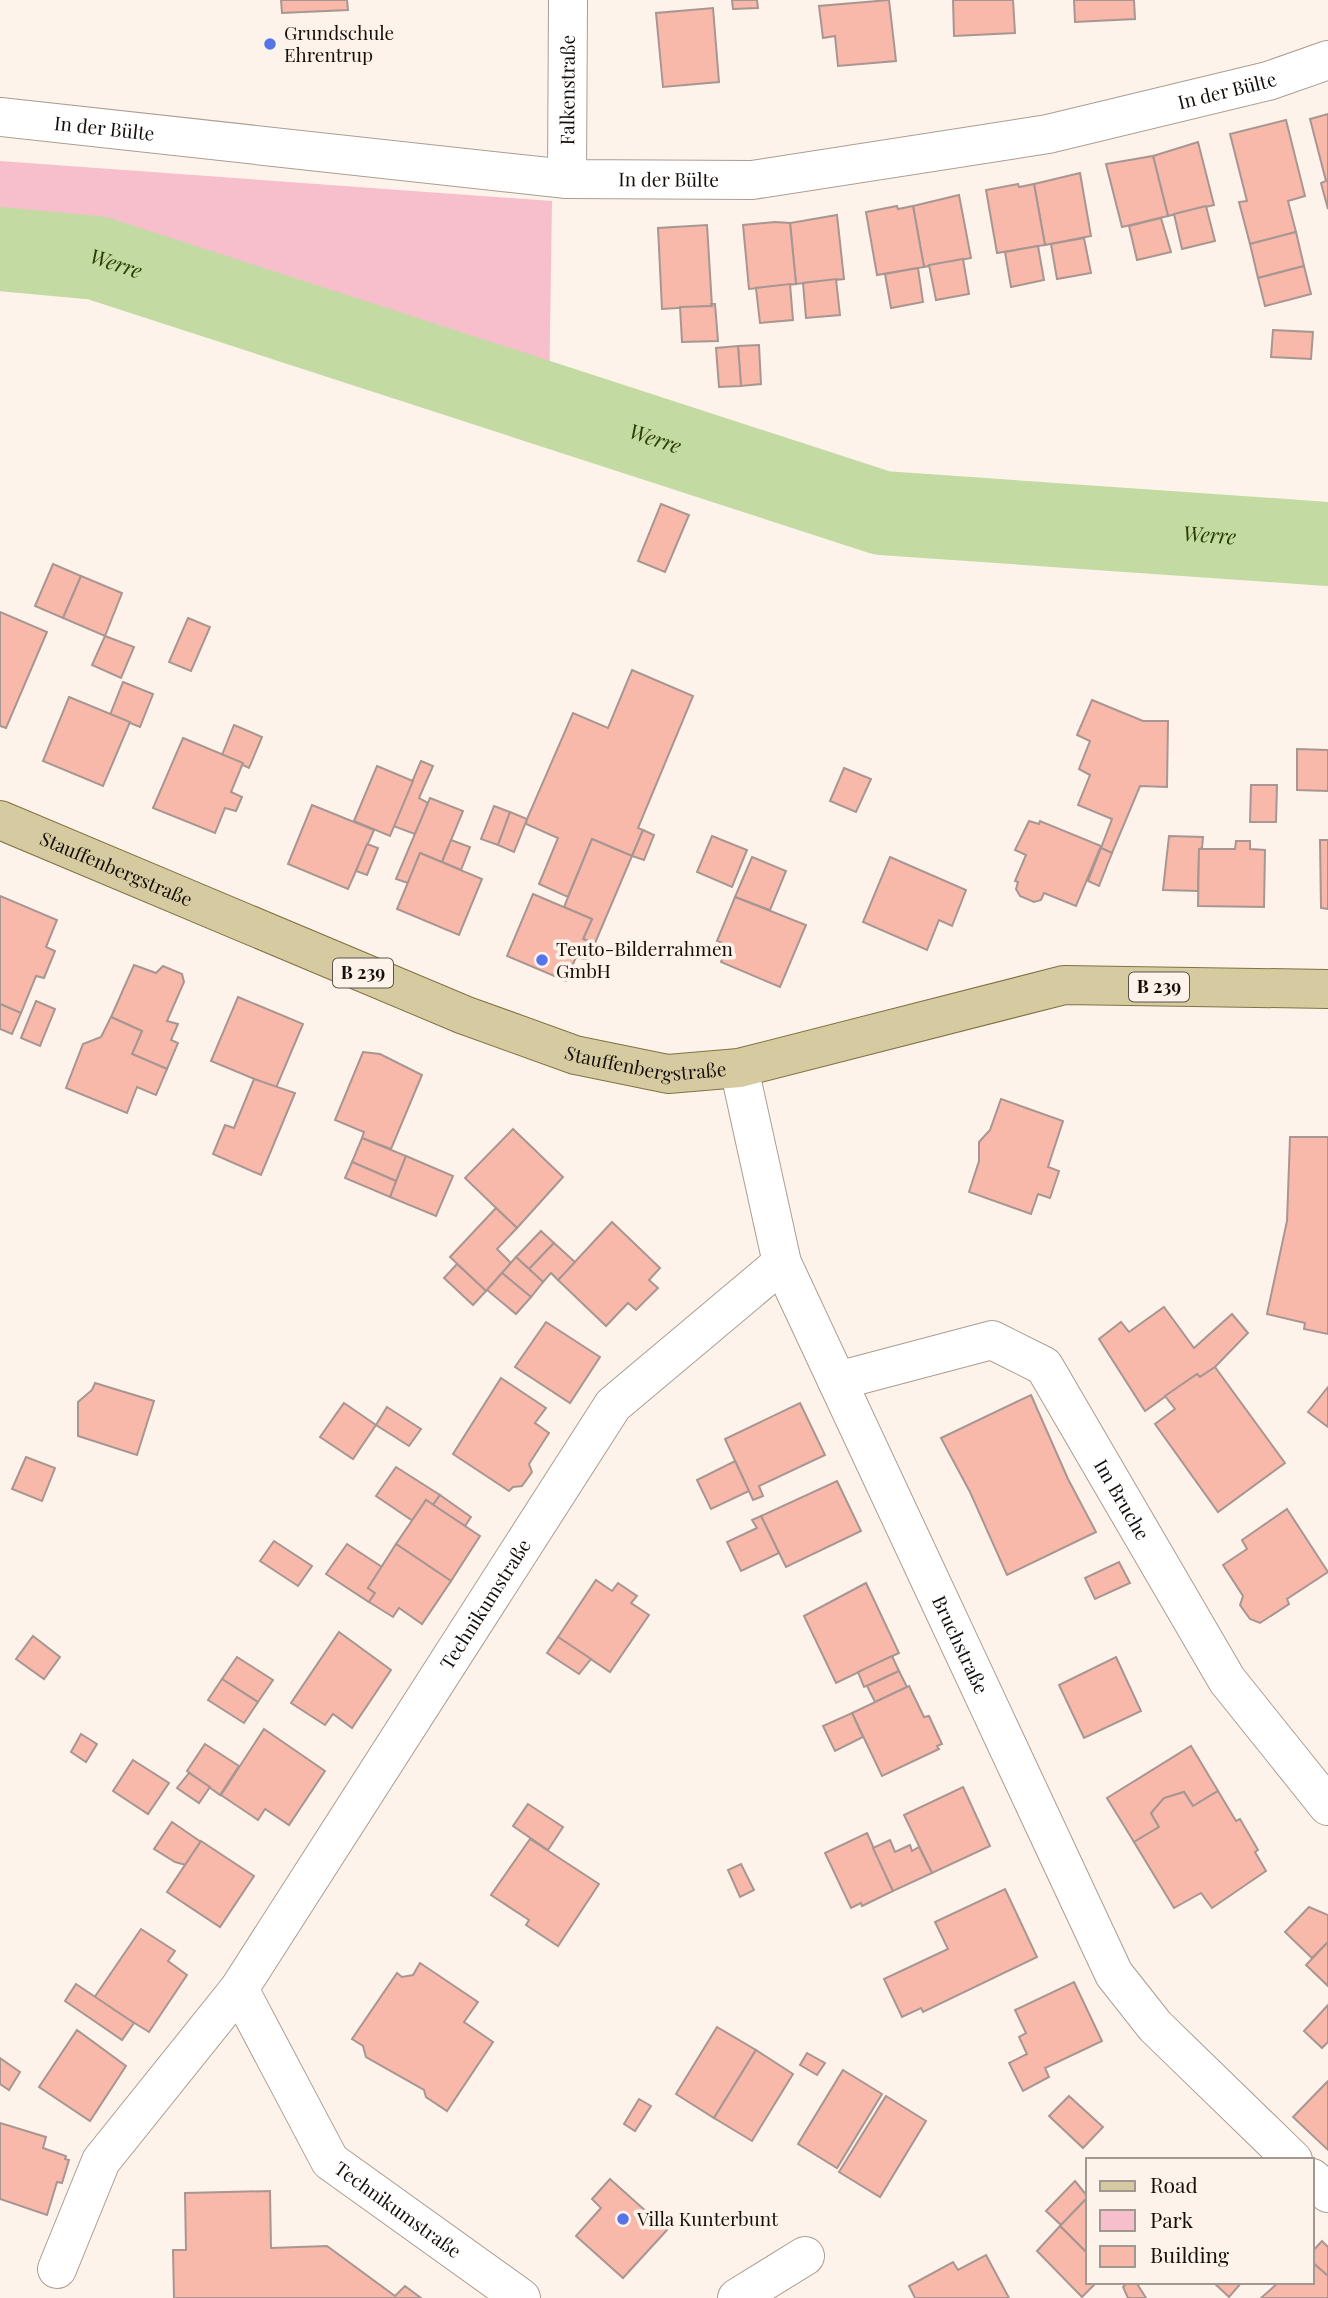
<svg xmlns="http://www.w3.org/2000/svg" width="1328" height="2298" font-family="'Playfair Display',serif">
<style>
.green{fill:#f7becc}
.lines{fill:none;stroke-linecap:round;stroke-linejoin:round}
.river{stroke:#c4daa3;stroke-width:84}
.building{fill:#f8b8aa;stroke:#a89692;stroke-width:2}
.minor-casing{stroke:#aa9d92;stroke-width:40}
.primary-casing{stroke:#807242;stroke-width:40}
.minor{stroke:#fff;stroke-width:38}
.primary{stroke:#d6caa0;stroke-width:38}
.poi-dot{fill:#5673e9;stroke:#fef3ea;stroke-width:2.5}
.labels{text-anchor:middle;stroke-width:7;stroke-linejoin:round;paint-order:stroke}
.shield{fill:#fef3ea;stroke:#5a534e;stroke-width:2}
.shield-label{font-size:18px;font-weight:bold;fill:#140f0b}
.poi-label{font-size:19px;fill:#140f0b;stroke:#fef3ea;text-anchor:start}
.street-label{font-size:19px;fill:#140f0b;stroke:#fef3ea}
.water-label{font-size:21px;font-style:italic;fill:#2b3d00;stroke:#fef3ea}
</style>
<rect width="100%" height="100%" fill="#fef3ea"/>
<!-- green -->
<polygon class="green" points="0,161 552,201 549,404 98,262 0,268"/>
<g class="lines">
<!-- river -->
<path class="river" id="s1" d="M0,249L97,258L882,513L1328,544"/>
</g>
<!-- building -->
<g class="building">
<polygon points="281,0 347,0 348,10 282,13"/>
<polygon points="732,0 757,0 758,8 733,9"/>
<polygon points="889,0 896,61 838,66 835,36 823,38 819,6"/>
<polygon points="953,0 1013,0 1015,33 954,36"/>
<polygon points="1074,0 1134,0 1135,19 1075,22"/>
<polygon points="713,8 719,82 663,87 656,13"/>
<polygon points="1328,114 1328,209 1321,183 1326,181 1310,119"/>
<polygon points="1286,120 1305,196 1288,201 1296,232 1250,244 1239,202 1247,201 1230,134"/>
<polygon points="1198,142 1214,205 1168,216 1153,156"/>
<polygon points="1153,156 1168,216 1122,227 1106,164"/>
<polygon points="1080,173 1091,236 1045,245 1034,184"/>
<polygon points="1018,184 1019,187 1034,184 1045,245 997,253 986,190"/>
<polygon points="959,195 971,258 924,267 913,206"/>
<polygon points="897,206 898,209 913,206 924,267 877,275 866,212"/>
<polygon points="1206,206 1215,241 1182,249 1174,214"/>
<polygon points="837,215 844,279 796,284 790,223"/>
<polygon points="1161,218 1171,252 1137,260 1129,226"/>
<polygon points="775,222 790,223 796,284 749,289 743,225"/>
<polygon points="707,225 712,306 662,309 658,228"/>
<polygon points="1296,232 1304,266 1258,278 1250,244"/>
<polygon points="1084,238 1091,273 1057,279 1051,244"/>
<polygon points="1038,246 1044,280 1011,287 1005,252"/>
<polygon points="963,259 969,294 936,300 929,265"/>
<polygon points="1304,266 1311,294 1265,306 1258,278"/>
<polygon points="918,268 923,302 891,308 885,274"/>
<polygon points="836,279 840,315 806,318 803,283"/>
<polygon points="790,284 793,320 760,323 756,288"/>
<polygon points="711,304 715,304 718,341 682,342 680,307 712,306"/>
<polygon points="1273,330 1313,332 1311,359 1271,357"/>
<polygon points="759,345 761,384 741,386 738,346"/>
<polygon points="738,346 741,386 719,387 716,348"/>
<polygon points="661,504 689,515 665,572 638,561"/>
<polygon points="53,564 81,576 63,618 35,606"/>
<polygon points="81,576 122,593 105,636 63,618"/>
<polygon points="0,612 47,632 6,728 0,726"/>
<polygon points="188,618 210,627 191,671 169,662"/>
<polygon points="105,636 134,647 121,678 92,665"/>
<polygon points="632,670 693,696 638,828 643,830 632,856 592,839 568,897 539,884 558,838 526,824 527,819 573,713 608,728"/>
<polygon points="123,682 153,694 140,727 110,715"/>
<polygon points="69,697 130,722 103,786 43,761"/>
<polygon points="1092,700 1143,721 1168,721 1167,787 1140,786 1112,853 1101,848 1112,819 1078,805 1090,775 1079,769 1090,741 1077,735"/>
<polygon points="234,725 262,737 249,768 222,755"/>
<polygon points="183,738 243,763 231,792 242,797 236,811 225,808 215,833 153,808"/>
<polygon points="1297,749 1328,750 1328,791 1297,790"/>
<polygon points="421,761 433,766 419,798 428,803 415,834 393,826"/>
<polygon points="377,766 413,781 390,836 354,821"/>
<polygon points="844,768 871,779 856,812 830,801"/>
<polygon points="1251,785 1277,785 1276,822 1250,822"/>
<polygon points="430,798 463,811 442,862 420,853 408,883 396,879"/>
<polygon points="312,805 374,830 348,889 288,864"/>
<polygon points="494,806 510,812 498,845 481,839"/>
<polygon points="510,812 527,819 514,852 498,845"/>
<polygon points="1029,821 1039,824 1040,821 1101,846 1076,906 1044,893 1041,900 1034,902 1020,896 1016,889 1018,882 1015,881 1026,855 1015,850"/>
<polygon points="643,830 654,835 644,860 632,856"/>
<polygon points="712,836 747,850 732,887 697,872"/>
<polygon points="1169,836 1203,837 1202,848 1199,849 1198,891 1163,890"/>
<polygon points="592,839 632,856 595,943 583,939 592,919 564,907"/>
<polygon points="451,840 470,847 461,870 442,862"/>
<polygon points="1320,840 1328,840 1328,909 1321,908"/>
<polygon points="1236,841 1250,841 1250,849 1265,850 1264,907 1198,906 1199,849 1235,849"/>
<polygon points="367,844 378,848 367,875 356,871"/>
<polygon points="1101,848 1112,853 1099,886 1088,881"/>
<polygon points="420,853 482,879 459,935 397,909"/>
<polygon points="752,857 786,871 770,910 735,897"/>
<polygon points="890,857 966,890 952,926 939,920 927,950 863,922"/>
<polygon points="533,894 592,919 583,939 595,943 587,960 576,957 566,981 507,956"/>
<polygon points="0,896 57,920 46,947 55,951 44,978 36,976 21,1013 0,1004"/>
<polygon points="735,897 806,925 780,987 721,962 728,945 717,941"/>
<polygon points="134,965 156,973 163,966 182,974 184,982 167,1021 178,1024 171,1040 178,1043 167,1069 132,1054 142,1031 111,1017"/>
<polygon points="238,997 303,1024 276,1088 211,1061"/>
<polygon points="36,1001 55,1009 40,1046 21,1038"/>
<polygon points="0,1004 21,1013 12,1034 0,1029"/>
<polygon points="111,1017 142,1031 132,1054 167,1069 156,1095 137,1087 127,1113 66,1088 83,1044 101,1037"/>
<polygon points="363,1052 380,1054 422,1075 391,1149 362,1138 364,1132 335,1120"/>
<polygon points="254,1079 295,1093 261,1175 213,1154 225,1125 234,1128"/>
<polygon points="1001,1099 1063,1121 1048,1167 1059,1171 1050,1198 1038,1194 1031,1214 969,1192 979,1161 979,1142 990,1130"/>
<polygon points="513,1129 563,1177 517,1228 465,1178"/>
<polygon points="1290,1137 1328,1137 1328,1334 1304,1329 1305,1323 1267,1314 1287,1221"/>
<polygon points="362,1138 406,1156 396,1181 352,1162"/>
<polygon points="406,1156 453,1176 436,1216 390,1197"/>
<polygon points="352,1162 396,1181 390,1197 345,1178"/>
<polygon points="496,1208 517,1228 497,1249 511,1263 486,1291 450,1257"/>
<polygon points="612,1222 660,1268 649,1280 658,1288 636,1310 628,1303 606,1326 558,1280"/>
<polygon points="541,1231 554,1243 529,1269 516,1257"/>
<polygon points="554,1243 575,1262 558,1280 551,1273 543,1282 529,1269"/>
<polygon points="516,1257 543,1282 531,1297 502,1273"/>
<polygon points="457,1264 486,1291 473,1305 444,1278"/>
<polygon points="502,1273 531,1297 516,1314 487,1290"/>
<polygon points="1164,1307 1194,1348 1232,1314 1248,1333 1215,1367 1200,1377 1197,1374 1145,1411 1099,1339 1121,1322 1129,1332"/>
<polygon points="546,1322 600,1357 570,1403 515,1367"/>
<polygon points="1215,1367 1285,1463 1218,1512 1155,1424 1175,1409 1165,1396 1197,1374 1200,1377"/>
<polygon points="501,1378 546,1408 535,1423 549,1433 529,1464 532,1472 522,1486 513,1487 509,1491 453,1454"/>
<polygon points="95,1383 154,1401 137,1455 78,1436 78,1402 92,1390"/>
<polygon points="1328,1387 1328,1427 1308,1412"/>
<polygon points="1031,1395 1068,1479 1096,1532 1007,1575 970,1492 941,1438"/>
<polygon points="344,1403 376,1425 353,1459 320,1437"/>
<polygon points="800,1403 825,1455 759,1486 763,1496 753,1500 725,1439"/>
<polygon points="387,1407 421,1429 409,1446 376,1425"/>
<polygon points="26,1457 55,1468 42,1501 12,1489"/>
<polygon points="735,1461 749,1491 711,1509 697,1480"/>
<polygon points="396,1467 440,1495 433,1505 426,1500 413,1521 376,1496"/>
<polygon points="837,1481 861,1531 786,1567 761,1516"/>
<polygon points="440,1495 471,1517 465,1526 433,1505"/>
<polygon points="426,1500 480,1536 451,1581 396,1544"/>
<polygon points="1287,1509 1328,1572 1287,1599 1289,1604 1260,1623 1250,1619 1240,1605 1243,1596 1223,1565 1247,1549 1242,1540"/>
<polygon points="761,1516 779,1553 741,1571 727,1542 757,1528 752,1520"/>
<polygon points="274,1541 312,1566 298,1586 260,1561"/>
<polygon points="347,1544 382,1567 368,1588 375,1593 369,1602 326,1574"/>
<polygon points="396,1544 451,1581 422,1624 399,1608 393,1617 369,1602 375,1593 368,1588"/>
<polygon points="1119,1562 1130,1583 1095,1599 1085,1578"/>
<polygon points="596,1580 612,1591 618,1583 637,1596 631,1603 649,1615 610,1672 558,1637"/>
<polygon points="866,1583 899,1653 836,1683 804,1616"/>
<polygon points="339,1632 391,1670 352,1728 333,1714 325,1725 291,1703"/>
<polygon points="33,1636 60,1657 44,1679 16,1659"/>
<polygon points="558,1637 591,1659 579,1674 547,1653"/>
<polygon points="892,1656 899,1671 864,1687 858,1672"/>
<polygon points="237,1657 273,1680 258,1702 222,1679"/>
<polygon points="1116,1657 1141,1711 1084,1738 1059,1685"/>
<polygon points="899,1671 907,1687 875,1702 867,1686"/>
<polygon points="222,1679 258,1702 244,1723 208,1700"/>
<polygon points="909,1686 924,1717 929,1716 942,1744 937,1746 939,1749 882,1776 852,1713"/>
<polygon points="852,1713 863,1737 835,1751 823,1726"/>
<polygon points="264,1729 325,1771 289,1825 265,1809 258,1820 221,1795"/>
<polygon points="81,1734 97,1744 86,1762 71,1752"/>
<polygon points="205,1744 239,1766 220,1795 187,1771"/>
<polygon points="1191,1746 1218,1791 1193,1806 1184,1792 1164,1798 1151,1813 1159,1827 1134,1842 1107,1798"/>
<polygon points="133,1760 169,1783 148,1814 113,1791"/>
<polygon points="189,1773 210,1787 199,1803 177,1788"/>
<polygon points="963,1787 990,1846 932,1873 904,1815"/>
<polygon points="1218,1791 1236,1821 1240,1819 1258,1850 1255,1852 1266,1871 1212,1908 1201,1893 1174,1908 1134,1842 1159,1827 1151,1813 1164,1798 1184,1792 1193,1806"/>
<polygon points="528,1804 563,1827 548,1850 513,1826"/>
<polygon points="172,1822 201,1842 186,1865 175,1862 154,1849"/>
<polygon points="867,1833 893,1891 862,1906 861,1903 851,1908 825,1853"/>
<polygon points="530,1839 599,1884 558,1946 526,1925 529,1920 491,1895"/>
<polygon points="890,1840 895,1852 910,1845 912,1851 919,1847 932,1873 893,1891 873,1848"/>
<polygon points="201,1841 254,1876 220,1927 167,1892"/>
<polygon points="741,1864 754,1890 740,1897 728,1870"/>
<polygon points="1005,1889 1037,1957 923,2012 921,2008 902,2017 884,1979 948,1949 935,1922"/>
<polygon points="1309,1907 1328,1915 1328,1942 1312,1958 1285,1932"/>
<polygon points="141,1929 175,1951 168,1961 187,1975 149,2032 94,1998"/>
<polygon points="1328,1942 1328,1986 1306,1965"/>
<polygon points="420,1963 478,2002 464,2022 493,2042 447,2111 426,2097 424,2090 366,2057 363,2046 352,2039 397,1973 402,1977 413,1975"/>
<polygon points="1074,1982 1102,2041 1045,2068 1049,2077 1023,2091 1009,2063 1027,2054 1019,2037 1026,2033 1015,2010"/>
<polygon points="76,1984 134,2023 122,2040 65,2001"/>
<polygon points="1328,2005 1328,2042 1322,2048 1304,2031"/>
<polygon points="717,2027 756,2050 714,2118 676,2094"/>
<polygon points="77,2030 126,2066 90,2121 39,2087"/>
<polygon points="756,2050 793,2074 752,2141 714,2118"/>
<polygon points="807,2053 825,2063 817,2075 800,2065"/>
<polygon points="0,2058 20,2072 9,2090 0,2084"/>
<polygon points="843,2070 882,2094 837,2168 798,2144"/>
<polygon points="1328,2081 1328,2150 1293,2117"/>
<polygon points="886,2096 926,2121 880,2197 839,2172"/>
<polygon points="1069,2096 1103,2127 1083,2148 1049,2116"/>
<polygon points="639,2099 651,2106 635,2131 624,2124"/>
<polygon points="0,2123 46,2137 43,2148 66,2156 65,2159 69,2160 62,2183 57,2182 47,2215 0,2199"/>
<polygon points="610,2179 667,2230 623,2278 576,2236 601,2208 592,2199"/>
<polygon points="1075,2181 1088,2197 1061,2225 1046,2211"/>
<polygon points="270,2191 271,2248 327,2246 395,2296 405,2286 421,2298 174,2298 173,2250 186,2250 185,2193"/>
<polygon points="1088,2197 1088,2254 1060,2226"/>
<polygon points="1060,2226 1088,2254 1088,2282 1097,2282 1082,2297 1037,2251"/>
<polygon points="1322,2241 1328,2247 1328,2276 1312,2262 1312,2252"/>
<polygon points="986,2255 1009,2298 915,2298 909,2286 953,2262 958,2270"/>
<polygon points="1312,2262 1328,2276 1328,2298 1261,2298 1279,2282 1312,2282"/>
<polygon points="1128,2282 1136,2282 1146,2298 1128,2298 1123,2287"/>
<polygon points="1213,2282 1242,2282 1229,2297"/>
</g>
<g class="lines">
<!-- minor casing -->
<g class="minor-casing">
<g id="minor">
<path id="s2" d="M0,117L567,179L752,180L1048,134L1268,81L1328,60"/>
<path id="s3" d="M567,179L568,0"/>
<path id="s4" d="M739,1068L782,1263L1114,1974L1155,2026L1293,2160"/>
<path id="s5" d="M837,1381L992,1340L1044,1366L1227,1680L1328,1806"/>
<path id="s6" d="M239,1989L330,2161L521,2298"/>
<polyline points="1312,2178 1328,2193"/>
<path id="s7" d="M57,2269L101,2161L239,1989L613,1405L782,1263"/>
<polyline points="737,2298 805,2256"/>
</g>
</g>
<!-- primary casing -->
<g class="primary-casing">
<g id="primary">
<path id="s8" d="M0,820L464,1015L575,1055L668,1074L739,1068L1064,985L1328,989"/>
</g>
</g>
<!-- minor -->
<use href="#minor" class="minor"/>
<!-- primary -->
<use href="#primary" class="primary"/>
</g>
<!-- markers -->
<g class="poi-dot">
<circle cx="270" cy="44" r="7"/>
<circle cx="542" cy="960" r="7"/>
<circle cx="623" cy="2219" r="7"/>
</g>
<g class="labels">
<!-- shield labels -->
<g class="shield">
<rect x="333" y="958.5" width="60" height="29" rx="5"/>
<rect x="1129" y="972.5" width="60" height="29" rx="5"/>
</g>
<g class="shield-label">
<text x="363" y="979">B 239</text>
<text x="1159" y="993">B 239</text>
</g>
<!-- poi labels -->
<g class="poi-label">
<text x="284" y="40">Grundschule<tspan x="284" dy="22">Ehrentrup</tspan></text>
<text x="556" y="956">Teuto-Bilderrahmen<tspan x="556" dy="22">GmbH</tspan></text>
<text x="637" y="2226">Villa Kunterbunt</text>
</g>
<!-- street labels -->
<g class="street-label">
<text dy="7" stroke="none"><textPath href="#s3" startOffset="89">Falkenstraße</textPath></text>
<text dy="7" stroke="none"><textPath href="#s2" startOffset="1239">In der Bülte</textPath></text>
<text dy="7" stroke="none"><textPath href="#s2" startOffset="105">In der Bülte</textPath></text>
<text dy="7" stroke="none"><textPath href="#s2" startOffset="672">In der Bülte</textPath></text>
<text dy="7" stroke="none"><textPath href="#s8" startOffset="126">Stauffenbergstraße</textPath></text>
<text dy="7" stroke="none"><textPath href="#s8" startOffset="693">Stauffenbergstraße</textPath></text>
<text dy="7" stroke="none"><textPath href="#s5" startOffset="373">Im Bruche</textPath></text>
<text dy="7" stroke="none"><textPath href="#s7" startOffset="794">Technikumstraße</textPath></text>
<text dy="7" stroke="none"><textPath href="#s4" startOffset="621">Bruchstraße</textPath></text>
<text dy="7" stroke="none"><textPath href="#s6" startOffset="278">Technikumstraße</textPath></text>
</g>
<!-- water labels -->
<g class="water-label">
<text dy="7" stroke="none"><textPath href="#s1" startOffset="117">Werre</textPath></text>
<text dy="7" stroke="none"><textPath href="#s1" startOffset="684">Werre</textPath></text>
<text dy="7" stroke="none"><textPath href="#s1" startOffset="1251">Werre</textPath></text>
</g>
</g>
<!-- legend -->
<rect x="1086" y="2158" width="228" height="126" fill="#fef3ea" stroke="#a09891" stroke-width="2"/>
<rect x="1100" y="2181" width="35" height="10" fill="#d6caa0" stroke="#a09891" stroke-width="2"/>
<text x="1150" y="2193" font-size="21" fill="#140f0b">Road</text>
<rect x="1100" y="2210" width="35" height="21" fill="#f7becc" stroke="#a09891" stroke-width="2"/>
<text x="1150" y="2228" font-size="21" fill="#140f0b">Park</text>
<rect x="1100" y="2246" width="35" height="21" fill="#f8b8aa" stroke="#a09891" stroke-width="2"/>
<text x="1150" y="2263" font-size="21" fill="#140f0b">Building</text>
</svg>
